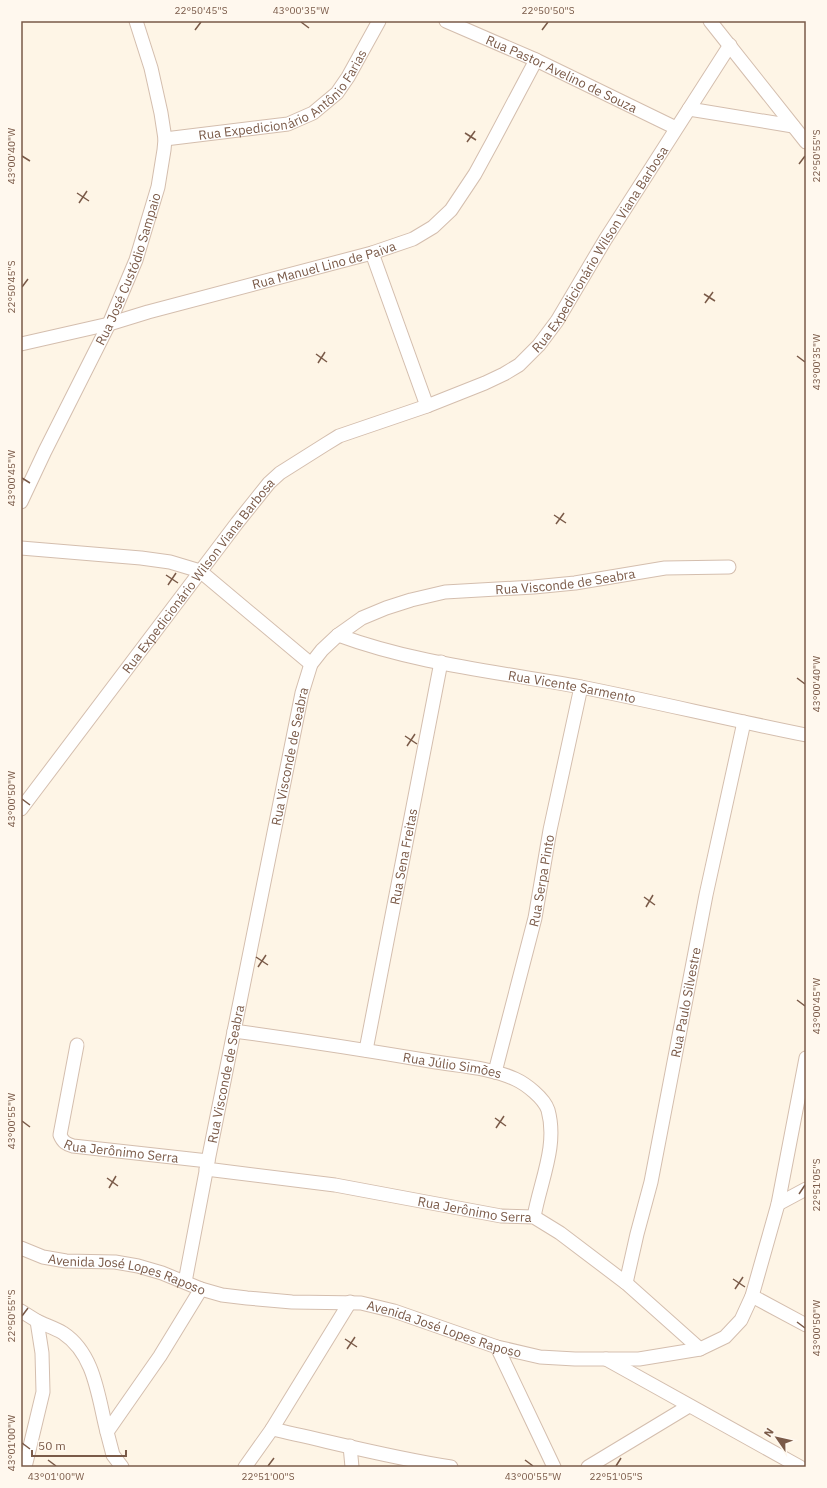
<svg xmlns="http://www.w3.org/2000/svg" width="827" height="1488" font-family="'IBM Plex Sans',sans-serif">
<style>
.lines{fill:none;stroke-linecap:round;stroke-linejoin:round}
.minor-casing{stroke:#d4beae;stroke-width:15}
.minor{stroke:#fff;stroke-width:13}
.ticks{fill:none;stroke:#7a5a48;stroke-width:1.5}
.labels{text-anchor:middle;stroke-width:3;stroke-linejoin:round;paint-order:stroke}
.street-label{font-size:13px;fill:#7a5a48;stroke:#fff8ee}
.neatline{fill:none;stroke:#7a5a48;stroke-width:1.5}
.ticks-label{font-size:10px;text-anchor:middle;fill:#7a5a48}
</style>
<rect width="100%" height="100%" fill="#fef5e6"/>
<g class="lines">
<!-- minor casing -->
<g class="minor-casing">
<g id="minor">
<path id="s1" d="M446,21L536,60L676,128"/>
<polyline points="710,21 806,142"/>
<polyline points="689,109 793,126"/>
<path id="s2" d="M165,139L288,124L313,113L337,93L348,77L379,21"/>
<polyline points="372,253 427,406"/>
<path id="s3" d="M21,344L109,324L148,312L372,253L413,239L433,227L451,210L475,174L493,141L536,60"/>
<path id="s4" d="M21,502L45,451L109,324L136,260L158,187L164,150L165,139L161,113L151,68L136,21"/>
<polyline points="21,548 141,558 170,562 200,571 311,664"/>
<path id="s5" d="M338,635C416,664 500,672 581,687C656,702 731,720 806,735"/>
<path id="s6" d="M21,809L237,523L269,483L280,473L326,444L339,436L427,406L485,383L504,374L519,365L539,345L557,321L605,240L730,45"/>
<path id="s7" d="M234,1031C300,1040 365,1050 430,1061C458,1066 489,1067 515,1079C526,1084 544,1098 548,1110C558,1146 540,1182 534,1217"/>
<path id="s8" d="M77,1045L60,1135C63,1142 66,1144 73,1146L208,1161"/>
<path id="s9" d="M366,1050L441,662"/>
<path id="s10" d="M495,1072L535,918L550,830L581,687"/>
<path id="s11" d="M206,1169L335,1185L501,1216L534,1217L560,1233L626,1283L700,1349"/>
<polyline points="778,1204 806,1189"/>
<path id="s12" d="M21,1248L43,1257L66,1261L115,1262L138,1266L162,1273L201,1289L222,1295L247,1298L292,1302L361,1303L394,1311L497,1347L540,1357L575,1359H639L700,1349L725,1337L741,1320L752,1296L778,1204L806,1058"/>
<path id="s13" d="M185,1282L208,1161L302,693L311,664L322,650L338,635L362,618L386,608L411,600L445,592L534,587L575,583L665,568L729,567"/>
<path id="s14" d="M626,1283L637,1234L651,1182L706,895L744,722"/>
<polyline points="752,1296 806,1325"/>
<polyline points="21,1311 37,1321 42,1353 43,1392 25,1467"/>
<path d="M37,1321C45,1325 55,1328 63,1333C95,1354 98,1397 107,1432"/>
<polyline points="497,1347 554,1467"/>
<polyline points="606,1359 800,1467"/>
<path d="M272,1429C332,1442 391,1458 451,1467"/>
<polyline points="350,1446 352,1467"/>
<polyline points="122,1467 113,1455 107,1432 160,1356 201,1289"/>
<polyline points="245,1467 272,1429 350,1302"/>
<polyline points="588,1467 689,1406"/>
</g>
</g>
<!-- minor -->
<use href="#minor" class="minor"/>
</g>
<!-- ticks -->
<path class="ticks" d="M301,22L309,28M195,30L201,22M542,30L548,22M465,133L476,140M467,142L475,131M22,156L30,161M799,164L805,156M77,193L89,201M79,203L87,191M22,287L28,279M704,294L715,301M705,303L713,292M316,354L327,362M797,356L805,362M318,363L325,352M22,478L30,483M554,515L566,523M556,524L564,513M166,575L178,583M168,585L176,573M797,678L805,684M405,736L417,744M407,746L415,734M22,799L30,805M644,897L655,905M646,907L653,895M256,957L268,965M258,967L266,955M797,1000L805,1006M495,1118L506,1126M22,1121L30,1127M496,1128L504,1116M107,1178L118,1186M109,1188L116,1176M799,1194L805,1185M733,1279L745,1287M735,1289L743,1277M22,1316L28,1308M797,1322L805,1328M345,1339L357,1347M347,1349L355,1337M22,1443L30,1449M48,1460L56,1466M525,1460L533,1466M268,1466L274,1458M616,1466L621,1458"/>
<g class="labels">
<!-- street labels -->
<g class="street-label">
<text dy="5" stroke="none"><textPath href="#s1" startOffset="127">Rua Pastor Avelino de Souza</textPath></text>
<text dy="5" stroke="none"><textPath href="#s2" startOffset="133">Rua Expedicionário Antônio Farias</textPath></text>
<text dy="5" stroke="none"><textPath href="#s6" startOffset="830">Rua Expedicionário Wilson Viana Barbosa</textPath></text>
<text dy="5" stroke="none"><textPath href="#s3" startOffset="313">Rua Manuel Lino de Paiva</textPath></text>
<text dy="5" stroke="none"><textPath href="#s4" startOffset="257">Rua José Custódio Sampaio</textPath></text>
<text dy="5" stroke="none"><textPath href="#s6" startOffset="293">Rua Expedicionário Wilson Viana Barbosa</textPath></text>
<text dy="5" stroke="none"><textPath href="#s13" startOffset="908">Rua Visconde de Seabra</textPath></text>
<text dy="5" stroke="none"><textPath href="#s5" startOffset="240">Rua Vicente Sarmento</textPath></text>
<text dy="5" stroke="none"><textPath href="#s13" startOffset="536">Rua Visconde de Seabra</textPath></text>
<text dy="5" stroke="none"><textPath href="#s9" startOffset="197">Rua Sena Freitas</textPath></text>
<text dy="5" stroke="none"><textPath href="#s10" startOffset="197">Rua Serpa Pinto</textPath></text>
<text dy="5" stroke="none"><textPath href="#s14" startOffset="287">Rua Paulo Silvestre</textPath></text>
<text dy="5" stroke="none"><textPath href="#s7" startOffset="221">Rua Júlio Simões</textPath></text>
<text dy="5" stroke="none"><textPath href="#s13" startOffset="212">Rua Visconde de Seabra</textPath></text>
<text dy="5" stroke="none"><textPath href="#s8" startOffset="158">Rua Jerônimo Serra</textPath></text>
<text dy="5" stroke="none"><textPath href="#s11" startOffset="272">Rua Jerônimo Serra</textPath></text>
<text dy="5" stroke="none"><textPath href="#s12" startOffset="110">Avenida José Lopes Raposo</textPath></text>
<text dy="5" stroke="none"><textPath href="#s12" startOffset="435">Avenida José Lopes Raposo</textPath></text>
</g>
</g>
<!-- border -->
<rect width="827" height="1488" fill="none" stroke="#fff8ee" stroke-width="44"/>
<!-- north arrow -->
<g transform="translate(777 1438) rotate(304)" stroke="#fff8ee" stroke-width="3" paint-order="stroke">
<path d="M0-3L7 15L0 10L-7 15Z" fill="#7a5a48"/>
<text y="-6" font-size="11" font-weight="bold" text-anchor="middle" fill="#7a5a48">N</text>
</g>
<!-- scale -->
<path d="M32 1450v6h94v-6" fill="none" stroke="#7a5a48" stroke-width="2"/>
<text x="38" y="1450" font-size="12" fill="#7a5a48" stroke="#fff8ee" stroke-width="3" paint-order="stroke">50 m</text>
<rect x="22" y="22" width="783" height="1444" class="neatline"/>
<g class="ticks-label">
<text x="201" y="14">22°50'45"S</text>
<text x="301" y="14">43°00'35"W</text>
<text x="548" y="14">22°50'50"S</text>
<text transform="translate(816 156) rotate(-90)" y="4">22°50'55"S</text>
<text transform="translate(11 156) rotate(-90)" y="4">43°00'40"W</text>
<text transform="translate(11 287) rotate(-90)" y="4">22°50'45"S</text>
<text transform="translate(816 362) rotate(-90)" y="4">43°00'35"W</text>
<text transform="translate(11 478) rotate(-90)" y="4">43°00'45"W</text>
<text transform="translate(816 684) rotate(-90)" y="4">43°00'40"W</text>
<text transform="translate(11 799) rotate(-90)" y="4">43°00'50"W</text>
<text transform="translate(816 1006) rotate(-90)" y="4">43°00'45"W</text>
<text transform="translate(11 1121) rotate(-90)" y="4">43°00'55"W</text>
<text transform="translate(816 1185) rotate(-90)" y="4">22°51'05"S</text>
<text transform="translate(11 1316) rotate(-90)" y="4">22°50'55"S</text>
<text transform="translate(816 1328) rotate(-90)" y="4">43°00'50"W</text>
<text transform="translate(11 1443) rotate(-90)" y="4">43°01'00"W</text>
<text x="56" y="1480">43°01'00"W</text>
<text x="268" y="1480">22°51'00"S</text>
<text x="533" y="1480">43°00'55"W</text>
<text x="616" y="1480">22°51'05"S</text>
</g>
</svg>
